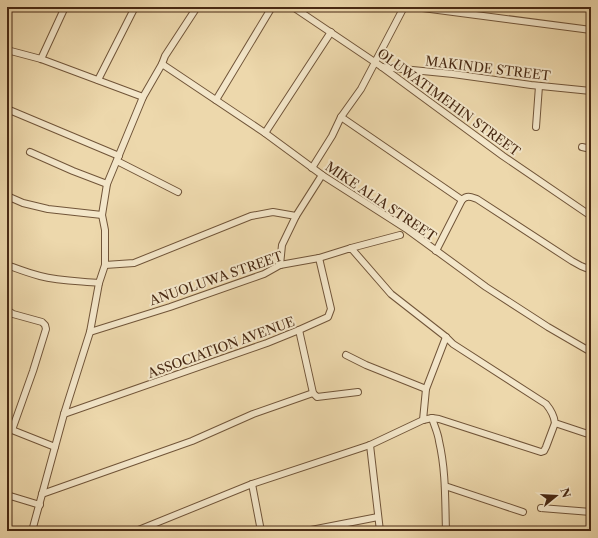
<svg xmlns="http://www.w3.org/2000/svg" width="598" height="538" font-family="'Libre Caslon Text',serif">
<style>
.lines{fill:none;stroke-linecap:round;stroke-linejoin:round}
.minor-casing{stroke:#715539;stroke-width:8}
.minor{stroke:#f3e6c9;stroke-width:6}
.labels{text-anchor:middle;stroke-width:4;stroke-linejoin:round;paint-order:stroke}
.street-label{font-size:13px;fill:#482913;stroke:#f3e6c9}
</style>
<rect width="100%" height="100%" fill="#edd8ac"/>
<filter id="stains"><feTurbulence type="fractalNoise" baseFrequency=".005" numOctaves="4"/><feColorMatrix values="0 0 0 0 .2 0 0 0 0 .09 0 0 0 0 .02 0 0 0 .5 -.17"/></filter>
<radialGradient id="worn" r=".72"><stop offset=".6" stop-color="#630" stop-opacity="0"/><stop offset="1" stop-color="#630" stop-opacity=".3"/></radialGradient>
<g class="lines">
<!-- minor casing -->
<g class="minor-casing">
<g id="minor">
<polyline points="293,7 382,67 503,156 591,216"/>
<polyline points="415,7 591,30"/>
<polyline points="7,50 41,59 143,97"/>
<polyline points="41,59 65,7"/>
<polyline points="162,64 265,133 322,175 408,230 486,287 548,327 591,352"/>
<polyline points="382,67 453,74 531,85 591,91"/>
<polyline points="98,80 135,7"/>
<polyline points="216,100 272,7"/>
<polyline points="7,109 119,156"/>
<path d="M341,117L462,200C467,195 471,197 477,199L572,261L581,266L591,270"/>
<polyline points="536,127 539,86"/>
<polyline points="265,133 331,32"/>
<polyline points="582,147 591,149"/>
<polyline points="30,152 73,171 107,184"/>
<polyline points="117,161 178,192"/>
<polyline points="312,168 332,136 341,117 361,89 404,7"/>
<polyline points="7,196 23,203 48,209 102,215"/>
<polyline points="351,248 400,235"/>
<polyline points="436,251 462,200"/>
<path d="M7,265C18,269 28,273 40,276C59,281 79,281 99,283"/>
<polyline points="105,265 134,263 251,216 273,212 296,216 322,175"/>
<polyline points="280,265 282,245 296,216"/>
<polyline points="7,310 13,314 42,322 45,325 46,329 33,371 12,430"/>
<polyline points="299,330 313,393 317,397 358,392"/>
<path d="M90,332L170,307L264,274L280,265L319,258L351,248L391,294L446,337L453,344L546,404C551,410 554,415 555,423L591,435"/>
<polyline points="346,355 366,365 426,389"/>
<polyline points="64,414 267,343 299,330 328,317 331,309 319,258"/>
<path d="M432,418C434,425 438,433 439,441C446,471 445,501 446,531"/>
<polyline points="423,420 426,389 446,337"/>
<polyline points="7,428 55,447"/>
<polyline points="370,445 380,531"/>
<polyline points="252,484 261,531"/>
<polyline points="445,486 523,512"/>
<polyline points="42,494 192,441 253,414 313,393"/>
<polyline points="7,495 40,505"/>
<polyline points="541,508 591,512"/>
<polyline points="32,531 64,414 90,332 99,283 105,265 105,230 102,215 107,184 143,97 162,64 165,56 197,7"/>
<polyline points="136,531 252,484 370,445 423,420 432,418 439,419 541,452 544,451 546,447 555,423"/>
<polyline points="306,531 378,517"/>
</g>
</g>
<!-- minor -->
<use href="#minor" class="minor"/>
</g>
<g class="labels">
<!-- street labels -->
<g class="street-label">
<text transform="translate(488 68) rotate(7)" y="5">MAKINDE STREET</text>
<text transform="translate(449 102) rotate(36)" y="5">OLUWATIMEHIN STREET</text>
<text transform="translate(381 201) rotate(34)" y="5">MIKE ALIA STREET</text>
<text transform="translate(216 278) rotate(-19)" y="5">ANUOLUWA STREET</text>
<text transform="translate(221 347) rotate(-20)" y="5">ASSOCIATION AVENUE</text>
</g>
</g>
<!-- margin -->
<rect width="598" height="538" fill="none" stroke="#edd8ac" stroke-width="24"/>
<rect x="8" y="8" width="582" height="522" fill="none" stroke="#482913" stroke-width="2"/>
<rect x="12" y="12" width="574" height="514" fill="none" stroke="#482913"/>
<!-- north arrow -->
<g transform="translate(556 496) rotate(72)" stroke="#f3e6c9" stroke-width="3" paint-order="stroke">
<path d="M0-3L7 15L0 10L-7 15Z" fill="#482913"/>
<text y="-6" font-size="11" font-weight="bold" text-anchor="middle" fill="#482913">N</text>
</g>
<rect width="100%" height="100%" filter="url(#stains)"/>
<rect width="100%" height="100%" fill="url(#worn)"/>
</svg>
